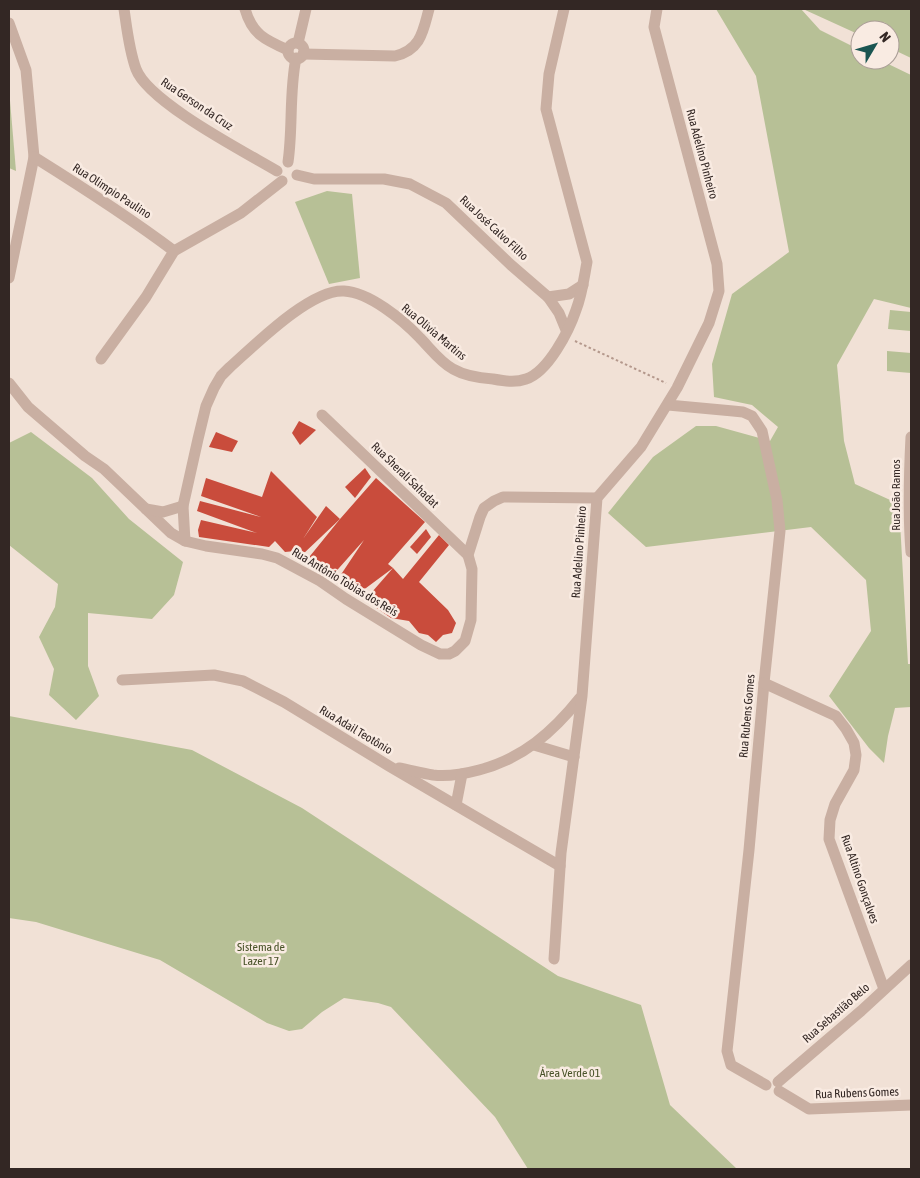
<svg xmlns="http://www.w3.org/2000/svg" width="920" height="1178" font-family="'Asap Condensed',sans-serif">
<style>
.green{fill:#b7c096}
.building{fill:#c94c3c}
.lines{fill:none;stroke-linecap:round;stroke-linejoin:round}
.path{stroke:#b4988c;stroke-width:2;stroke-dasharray:2.5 2.5;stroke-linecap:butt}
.minor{stroke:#c9afa2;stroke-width:11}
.labels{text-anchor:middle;stroke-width:5;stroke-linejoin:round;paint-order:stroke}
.street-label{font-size:12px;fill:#332724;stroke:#f9ebe2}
.park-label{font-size:12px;fill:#485228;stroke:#f9ebe2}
</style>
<rect width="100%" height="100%" fill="#f1e1d6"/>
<!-- green -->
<g class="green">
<polygon points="716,9 801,9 820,30 860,50 860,60 880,60 911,75 911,308 874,299 837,365 844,441 855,484 899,504 908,664 911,664 911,707 895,708 888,736 884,763 869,748 829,696 871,631 866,580 811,527 646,547 608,513 653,457 696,426 716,426 770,441 778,427 752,405 714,397 712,364 732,294 789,252 756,76"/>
<polygon points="803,9 911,9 911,58 890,48 890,30 860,30 860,35"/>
<polygon points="9,89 16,171 9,168"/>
<polygon points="327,191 352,194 360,278 329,284 295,202"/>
<polygon points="890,310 911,312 911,331 888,329"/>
<polygon points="887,351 911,353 911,373 887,371"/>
<polygon points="31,432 92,478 129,519 183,562 174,595 152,619 88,613 88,666 99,696 76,720 49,695 54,669 39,637 55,607 58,584 9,545 9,443"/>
<polygon points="9,716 192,750 302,808 558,976 641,1005 670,1105 737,1169 528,1169 495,1117 391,1007 378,1003 344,998 322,1012 302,1029 289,1031 267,1023 160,960 36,922 9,918"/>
</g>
<!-- building -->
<g class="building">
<polygon points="299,421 316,430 300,445 292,433"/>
<polygon points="216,432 238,441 232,452 209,447"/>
<polygon points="365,468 371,477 355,498 345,487"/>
<polygon points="271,471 317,517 303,539 326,506 340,519 302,555 295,551 285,552 275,541 269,547 199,537 198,530 201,520 257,533 197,511 200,501 261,517 201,496 206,478 262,497"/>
<polygon points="376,478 425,522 388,564 393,568 403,579 439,535 449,545 419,582 448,610 456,623 452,633 443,635 436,642 428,635 419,633 409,621 391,618 365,600 393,568 362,591 348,583 343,585 338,579 364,540 331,577 326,569 316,569 306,561 340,519"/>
<polygon points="426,529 431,537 417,554 410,547"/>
</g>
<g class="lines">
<!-- path -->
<polyline class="path" points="575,341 666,383"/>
<!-- minor -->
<g class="minor">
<path d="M124,9C127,29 129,50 136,69C148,102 245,152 277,171"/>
<path d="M245,9C252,34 265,40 288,50"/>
<polyline points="9,23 26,70 34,157 9,278"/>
<polyline points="298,43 306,9"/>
<circle cx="296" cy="51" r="8"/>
<path d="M303,54L395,56C421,50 423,31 429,9"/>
<path d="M34,157C82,187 129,217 174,251"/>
<path d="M288,162C293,128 289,93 296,58"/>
<polyline points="297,175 314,179 384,179 410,184 446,203 511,265 548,297 569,294 583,285"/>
<polyline points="548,297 559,313 566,330"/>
<polyline points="101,359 146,297 174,251 241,213 282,181"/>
<polyline points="9,383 28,407 85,456 104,469 171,533 185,541 206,546 262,554 277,558 320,581 346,599 421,645 440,654 449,654 455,651 465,641 471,620 472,569 468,555 480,517 484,508 494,501 503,497 597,498"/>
<polyline points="668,405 733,411 743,412 752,416 762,431 777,500 780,531 764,683 749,850 727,1051 731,1065 766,1085"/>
<polyline points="322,415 468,555"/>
<path d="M911,437C909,476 908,514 911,552"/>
<polyline points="146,509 163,512 183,506"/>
<path d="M185,541L183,506L198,439L206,406L214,388L221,376L229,368C254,346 310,289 344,291C369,292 403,320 420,338C430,348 440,362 453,369C465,376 479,378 493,379C504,381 515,383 526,379C548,372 569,331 576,310C582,295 584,278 587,262L546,109L549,74L564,9"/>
<polyline points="122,680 214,675 243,681 284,702 389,766 560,866"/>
<polyline points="764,683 836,716 846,729 854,743 856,755 854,770 835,804 830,820 829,839 884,989"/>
<polyline points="534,745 574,757"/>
<path d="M399,768C410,770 421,773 433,775C448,777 464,774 479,770C522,759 553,732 580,698"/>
<polyline points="456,805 462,774"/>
<polyline points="554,959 561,853 582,696 597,498 641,447 677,388 709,323 719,291 717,264 654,27 657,9"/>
<polyline points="778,1082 861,1011 911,965"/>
<polyline points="779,1091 809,1109 911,1105"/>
</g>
</g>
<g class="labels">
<!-- street labels -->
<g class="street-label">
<text transform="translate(197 104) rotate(34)" y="4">Rua Gerson da Cruz</text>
<text transform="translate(702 154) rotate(75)" y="4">Rua Adelino Pinheiro</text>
<text transform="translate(112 191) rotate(33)" y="4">Rua Olimpio Paulino</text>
<text transform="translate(494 228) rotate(43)" y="4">Rua José Calvo Filho</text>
<text transform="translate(434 332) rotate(40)" y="4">Rua Olivia Martins</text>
<text transform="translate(405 475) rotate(44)" y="4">Rua Sherali Sahadat</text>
<text transform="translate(896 495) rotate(-90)" y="4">Rua João Ramos</text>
<text transform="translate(579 552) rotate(-86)" y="4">Rua Adelino Pinheiro</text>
<text transform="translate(345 582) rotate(31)" y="4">Rua Antônio Tobias dos Reis</text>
<text transform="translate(747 716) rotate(-85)" y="4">Rua Rubens Gomes</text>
<text transform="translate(356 730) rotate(31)" y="4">Rua Adail Teotônio</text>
<text transform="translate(860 879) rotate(71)" y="4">Rua Altino Gonçalves</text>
<text transform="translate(836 1013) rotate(-41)" y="4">Rua Sebastião Belo</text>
<text transform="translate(857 1093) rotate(-2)" y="4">Rua Rubens Gomes</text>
</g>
<!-- park labels -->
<g class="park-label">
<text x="261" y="951">Sistema de<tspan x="261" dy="14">Lazer 17</tspan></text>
<text x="570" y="1077">Área Verde 01</text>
</g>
</g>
<!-- border -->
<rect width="920" height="1178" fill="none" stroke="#332724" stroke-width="20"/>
<!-- north arrow -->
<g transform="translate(875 45) rotate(52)"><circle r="24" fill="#f9ebe2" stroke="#aa9d96"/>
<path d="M0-4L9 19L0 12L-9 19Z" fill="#1a5551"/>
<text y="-8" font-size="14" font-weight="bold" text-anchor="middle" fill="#332724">N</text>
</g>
</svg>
